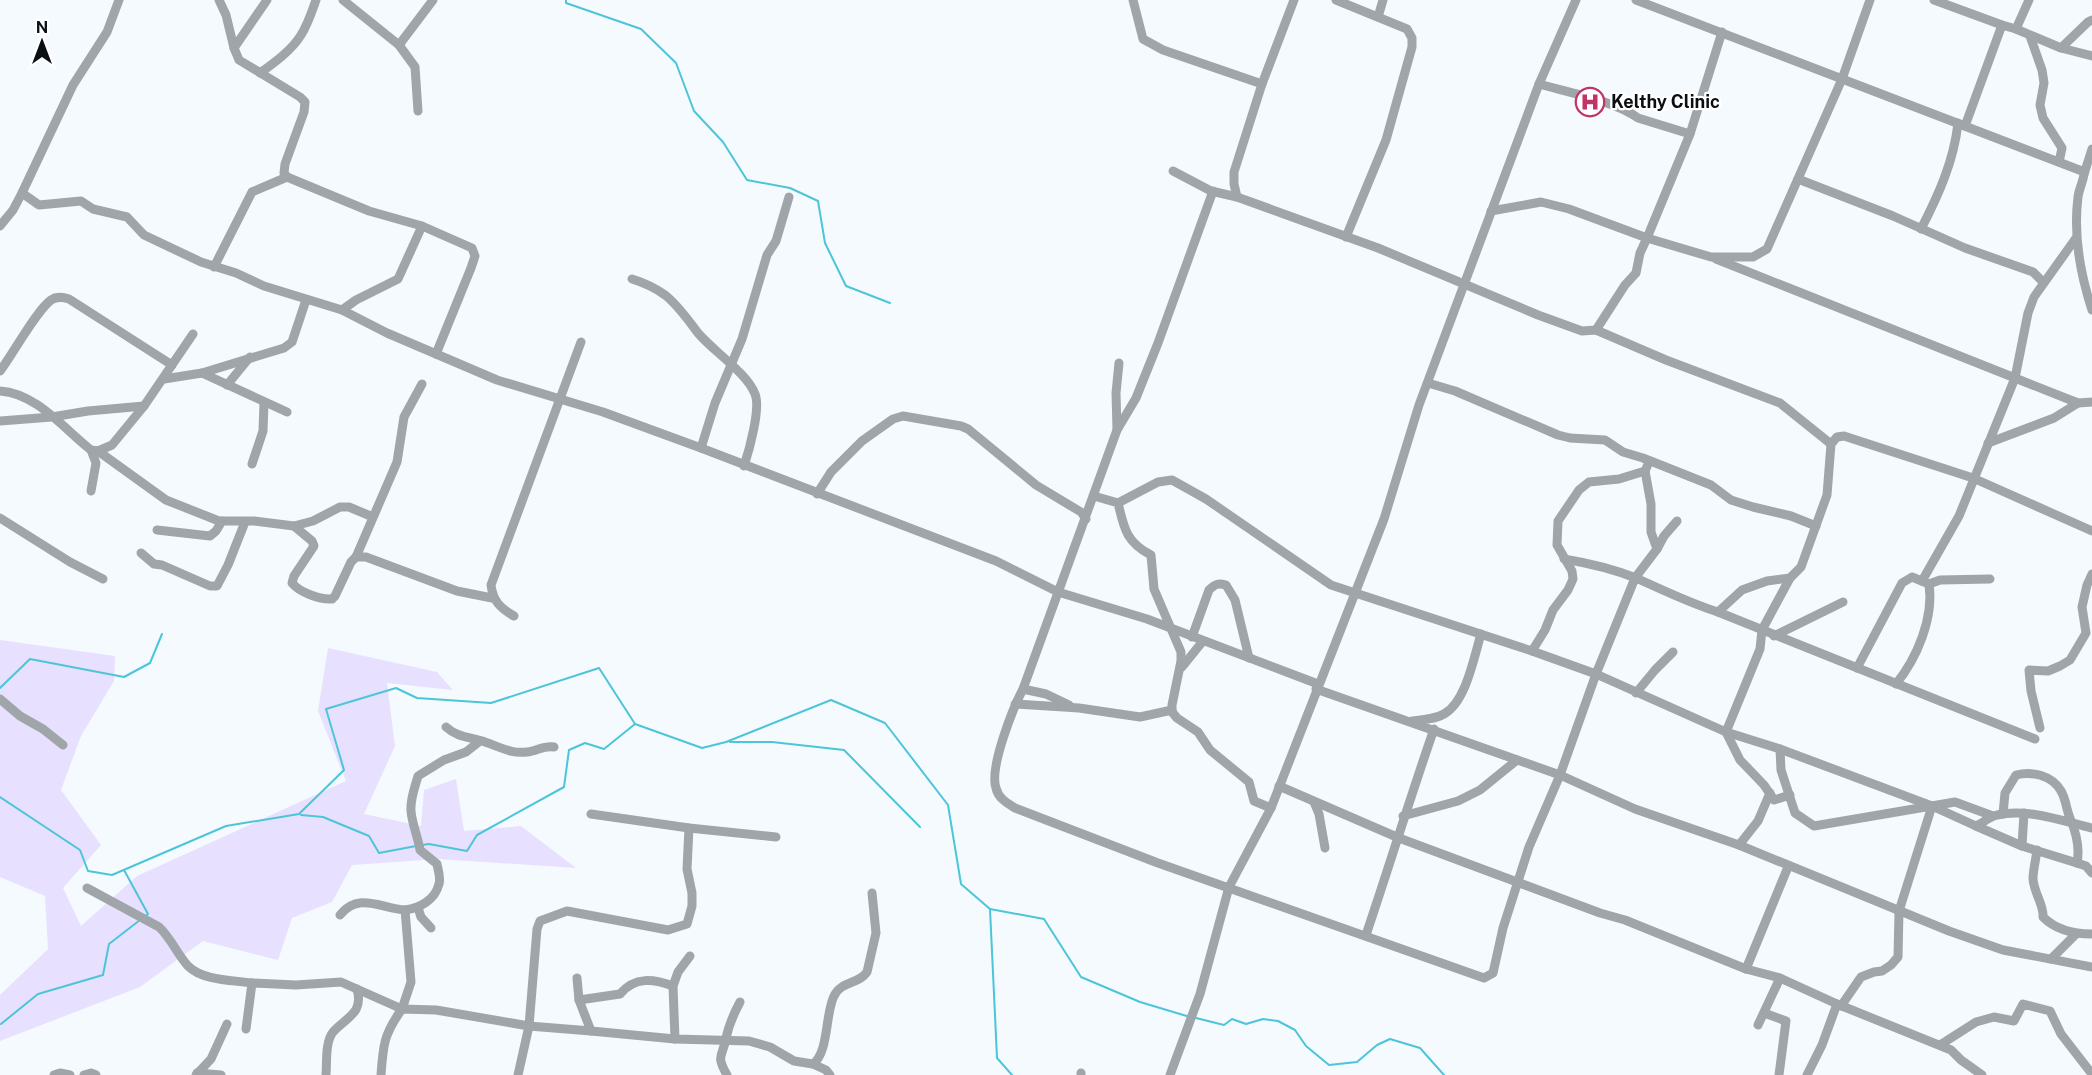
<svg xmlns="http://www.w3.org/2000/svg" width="2092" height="1075" font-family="'Public Sans',sans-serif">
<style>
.green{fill:#e8e0ff}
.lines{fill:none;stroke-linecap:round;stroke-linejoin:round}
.stream{stroke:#4cc5d9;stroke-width:2}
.minor{stroke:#9fa5a9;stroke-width:9}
.labels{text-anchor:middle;stroke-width:4.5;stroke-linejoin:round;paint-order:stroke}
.poi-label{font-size:18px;font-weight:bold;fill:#0b0e13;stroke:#fff;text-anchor:start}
</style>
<rect width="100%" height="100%" fill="#f5faff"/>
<!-- green -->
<polygon class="green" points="0,640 115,656 114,681 81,736 61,790 101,845 63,888 81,926 137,876 346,781 318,711 328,648 437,672 453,690 387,683 395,746 364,814 421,826 424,790 456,779 464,831 521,826 576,868 438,859 352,865 332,902 292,918 278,960 203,941 140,987 0,1041 0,995 48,949 45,896 0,877"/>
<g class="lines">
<!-- stream -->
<g class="stream">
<polyline points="566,0 566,3 641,29 676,63 694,111 723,142 747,180 790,188 818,201 825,243 846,286 890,303"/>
<polyline points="0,688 30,659 124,677 150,663 162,634"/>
<polyline points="730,742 772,742 844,750 920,827"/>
<polyline points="0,797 80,850 88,871 112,875 226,826 299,814 344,770 326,709 396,688 417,698 491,703 599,668 635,724 702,748 726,742 831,700 885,723 948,805 961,884 990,909 997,1058 1012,1075"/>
<polyline points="301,815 323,817 369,836 379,853 416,846"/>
<polyline points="422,845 429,844 467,851 477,835 564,787 569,750 585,743 604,749 635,724"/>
<polyline points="124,870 148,914 144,917"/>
<polyline points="990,909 1044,919 1081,977 1140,1002 1190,1017"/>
<polyline points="1196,1018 1224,1025 1232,1019 1246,1024 1263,1019 1278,1021 1295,1030 1306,1046 1329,1065 1357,1062 1377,1045 1390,1039 1420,1048 1444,1075"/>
<polyline points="1,1024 38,994 103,975 109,944 140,920"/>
</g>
<!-- minor -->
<g class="minor">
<polyline points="219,0 226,15 234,48 239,60 300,97 305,102 304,112 285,164 284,173 287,177 369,211 422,226 472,248 475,256 471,268 436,354"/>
<polyline points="343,0 399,45 415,67 418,111"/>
<polyline points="1133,0 1143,39 1163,50 1262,84"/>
<polyline points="1294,0 1262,84 1234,172 1234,184 1237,197 1378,248 1538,315 1582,331 1596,330 1625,285 1636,273 1640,253 1647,238 1711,257 1753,257 1767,249 1842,79 1870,0"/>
<polyline points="1336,0 1407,29 1412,38 1412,47 1386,140 1346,237"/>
<path d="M1636,0L2082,171L2084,174C2083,182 2079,189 2078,197C2073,236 2080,273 2092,310"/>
<polyline points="1934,0 2002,25"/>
<polyline points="1378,17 1383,0"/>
<polyline points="2016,29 2029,0"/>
<polyline points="2030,36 2042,70 2044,83 2040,105 2043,118 2062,148 2059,162"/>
<polyline points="399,45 433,0"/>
<polyline points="234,48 267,0"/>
<polyline points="2061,48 2088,22 2092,20"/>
<path d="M260,73C274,63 292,50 301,35C308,24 312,11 316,0"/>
<path d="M1539,84C1567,92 1615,101 1638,118L1690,134"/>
<polyline points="1965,126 2002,25 2016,29 2061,48 2092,56"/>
<polyline points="1173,171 1211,191 1237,197"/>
<polyline points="2084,174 2092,149"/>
<polyline points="1798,179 1893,216 1965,248 2033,272 2043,282"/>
<path d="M1213,191L1158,343L1136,398L1117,430L1023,689C1013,708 989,768 996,788C998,798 1007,803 1015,808L1158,863L1484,978L1493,973L1503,928L1529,847L1560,775L1596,674L1726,732L1780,749L1932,806L1976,826C1983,823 1989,817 1997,815C2028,808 2062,821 2092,828"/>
<polyline points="22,193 39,205 81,201 93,209 127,217 144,235 201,262 236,273 264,286 342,310 387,333 497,380 603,412 701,448 996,561 1058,592 1147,619 1318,684"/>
<polyline points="1491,211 1541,202 1569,209 1647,238 1690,134 1722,32"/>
<polyline points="0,226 13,210 22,193 73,85 107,32 119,0"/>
<path d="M1921,229C1938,196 1954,161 1958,123"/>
<polyline points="1716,259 2015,378 2028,313 2034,297 2076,238"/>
<polyline points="214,267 252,192 287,177"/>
<path d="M632,279C645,283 654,287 665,295C678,305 688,320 698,333C713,351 747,373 755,394C761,408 749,451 744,466"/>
<polyline points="342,310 356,300 398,279 422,226"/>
<polyline points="1596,330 1666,360 1780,403 1831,444"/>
<path d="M0,371C13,354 36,311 51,300C57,296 63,297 69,299L172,365"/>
<polyline points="202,373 287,412"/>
<polyline points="164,379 202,373 284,348 292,342 306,300"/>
<polyline points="1428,383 1455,391 1558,435 1570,438 1605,440 1623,452 1643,458 1711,485 1731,500 1753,507 1791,516 1816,526"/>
<polyline points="227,385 250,357"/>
<path d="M0,391C36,393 64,429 91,450L98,451L112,445L144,406L193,334"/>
<polyline points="0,421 52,417 88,411 144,406"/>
<polyline points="1117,430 1116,393 1119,363"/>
<polyline points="1988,443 2054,418 2078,403"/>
<polyline points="701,448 715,403 742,339 767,255 776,241 789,197"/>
<polyline points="98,451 166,500 219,521 254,521 294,526 313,521 340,507 349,507 373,517"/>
<polyline points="252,464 263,431 264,403"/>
<polyline points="1645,471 1651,504 1651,532 1657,549"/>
<polyline points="91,491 96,463 91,450"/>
<polyline points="817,494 831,472 862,441 893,419 903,416 961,426 968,429 1036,485 1081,512 1086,519"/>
<path d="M1094,496L1118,503C1124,528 1126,542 1151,555L1154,589L1181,652V661L1172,705V712L1177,718L1198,732L1210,750L1249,782L1254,801L1271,808"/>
<polyline points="1118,503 1158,482 1172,480 1206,499 1331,585 1532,651 1596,674 1635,578 1657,549 1664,536 1677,521"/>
<polyline points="0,518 70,562 103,579"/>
<path d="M294,526L312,541L314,546L294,576L292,583C299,592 320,600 332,599L335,596L351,562L356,557H366L457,591L492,598"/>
<polyline points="157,530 210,536 216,531 222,521"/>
<polyline points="141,553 154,564 162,565 210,586 217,586 228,565 245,522"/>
<polyline points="356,557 397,462 404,417 422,384"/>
<path d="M1564,559C1588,563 1613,569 1636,578C1663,590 1689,603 1718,612L1742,590L1767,581L1790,578"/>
<polyline points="1922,581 1959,516 2015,378 2078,403 2092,402"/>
<polyline points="1929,584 1940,580 1990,579"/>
<polyline points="1718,612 2035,739"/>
<path d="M514,616C500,608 493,601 491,585L581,342"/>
<polyline points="1774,636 1843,602"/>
<path d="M1192,637L1209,590C1215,584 1218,583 1226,585L1235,600L1249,658"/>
<polyline points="1532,651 1545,630 1553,610 1568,590 1573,579 1572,571 1557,545 1558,521 1579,490 1589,482 1619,479 1645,471 1649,462"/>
<polyline points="1182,667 1203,641"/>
<path d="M1857,668L1902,583L1912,577L1929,584C1934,618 1917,658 1896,684"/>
<polyline points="1023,689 1046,694 1069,705"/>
<polyline points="1316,689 1560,775 1635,809 1739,845 1949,931 2003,950 2092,967"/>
<polyline points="1636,693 1655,670 1673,652"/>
<polyline points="0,699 20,716 43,729 63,745"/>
<polyline points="1015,704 1079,708 1140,717 1172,710"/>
<path d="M1412,721C1423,720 1435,719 1444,714C1466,702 1474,657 1481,634"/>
<path d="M446,727C458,738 471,737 485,742C500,747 511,754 527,752C537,751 544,745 554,747"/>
<polyline points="2040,728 2031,691 2029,670 2048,671 2060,666 2070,660 2086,633 2082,607 2087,585 2092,574"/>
<polyline points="1780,749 1781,770 1795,813 1814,826 1955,802 1993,816"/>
<polyline points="1279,786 1399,838 1600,913 1625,920 1746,969 1780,978 1837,1004 1951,1050 1961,1060 1982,1075"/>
<polyline points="1790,795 1774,800 1764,785 1740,760 1726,732 1760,649 1762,630 1790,578 1801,567 1827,495 1831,444 1837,437 1844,436 1973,478 2092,531"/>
<polyline points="1314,802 1319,814 1325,848"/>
<polyline points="591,814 689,828 776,837"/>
<path d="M2003,814L2005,793L2016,775C2032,771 2052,775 2061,791C2066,799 2066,809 2070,818C2076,832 2080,848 2077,863L2086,866L2092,873"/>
<polyline points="1403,816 1458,801 1480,790 1517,760"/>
<polyline points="1976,826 2022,846 2024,813"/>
<polyline points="1739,845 1758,821 1770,793"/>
<polyline points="2022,846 2077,863"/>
<path d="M2037,850C2036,859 2033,870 2033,879C2034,893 2044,905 2043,917C2056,930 2074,934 2092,934"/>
<path d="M87,888L159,927C171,938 177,954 188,966C203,981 233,980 252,983"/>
<polyline points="418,908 421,917 431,928"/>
<path d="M405,910C420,908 435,900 439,884C441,878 438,870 437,864L420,850C418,837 412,824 411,811C410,799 415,787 418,776L444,760L466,752L480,741"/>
<path d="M1366,935C1389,867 1410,798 1434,729"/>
<polyline points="2051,959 2076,934"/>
<polyline points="1746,969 1788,867"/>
<path d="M579,1000L620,994C635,976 654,979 673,986"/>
<polyline points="1841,1006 1861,977 1874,972 1882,971 1891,965 1898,957 1899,911 1932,806"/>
<polyline points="1764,1013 1786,1021 1779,1075"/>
<polyline points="1758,1025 1780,978"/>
<path d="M246,1029L252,983L296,985L341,982L402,1009L411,982L405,910C381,908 358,892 340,915"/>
<path d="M591,1031L675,1039L749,1041L770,1047L794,1061L813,1064C829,1052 825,1014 834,996C841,981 859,984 867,972L876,933L872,893"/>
<polyline points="675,1039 673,986 678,972 690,956"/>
<polyline points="1940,1045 1976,1022 1994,1017 2014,1021 2023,1004 2050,1011 2061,1034 2092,1074"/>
<polyline points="813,1064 826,1070 830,1075"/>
<polyline points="197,1073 221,1075"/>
<polyline points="1081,1073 1081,1075"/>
<polyline points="54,1075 60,1073 70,1075"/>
<polyline points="84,1075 91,1073 96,1075"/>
<polyline points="196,1075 211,1059 227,1024"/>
<path d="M326,1075C327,1063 325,1042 333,1032C346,1017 364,1014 357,989"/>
<path d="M381,1075C383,1045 384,1034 402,1009L436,1010L529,1026L591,1031L579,1000L577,978"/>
<polyline points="518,1075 529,1026 537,929 540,921 567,911 668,930 687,924 692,906 692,893 687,869 689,828"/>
<path d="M727,1075C715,1054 723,1057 726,1038C729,1024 733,1015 740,1002"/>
<polyline points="1170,1075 1200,994 1229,887 1271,808 1384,519 1419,405 1539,84 1576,0"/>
<polyline points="1807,1075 1822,1045 1837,1004"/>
</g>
</g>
<!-- icons -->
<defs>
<g id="hospital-ring" transform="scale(1.5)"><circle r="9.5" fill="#fff" stroke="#c03468" stroke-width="1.5"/><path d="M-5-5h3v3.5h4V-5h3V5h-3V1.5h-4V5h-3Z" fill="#c03468"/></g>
</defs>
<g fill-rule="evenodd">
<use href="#hospital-ring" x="1590" y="102"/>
</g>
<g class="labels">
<!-- poi labels -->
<g class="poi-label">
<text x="1611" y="108">Kelthy Clinic</text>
</g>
</g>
<!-- north arrow -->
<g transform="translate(42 42)" stroke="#ffffff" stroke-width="4.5" paint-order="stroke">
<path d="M0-4.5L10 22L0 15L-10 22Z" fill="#0b0e13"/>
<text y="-9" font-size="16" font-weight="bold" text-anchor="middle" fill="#0b0e13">N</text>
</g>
</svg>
